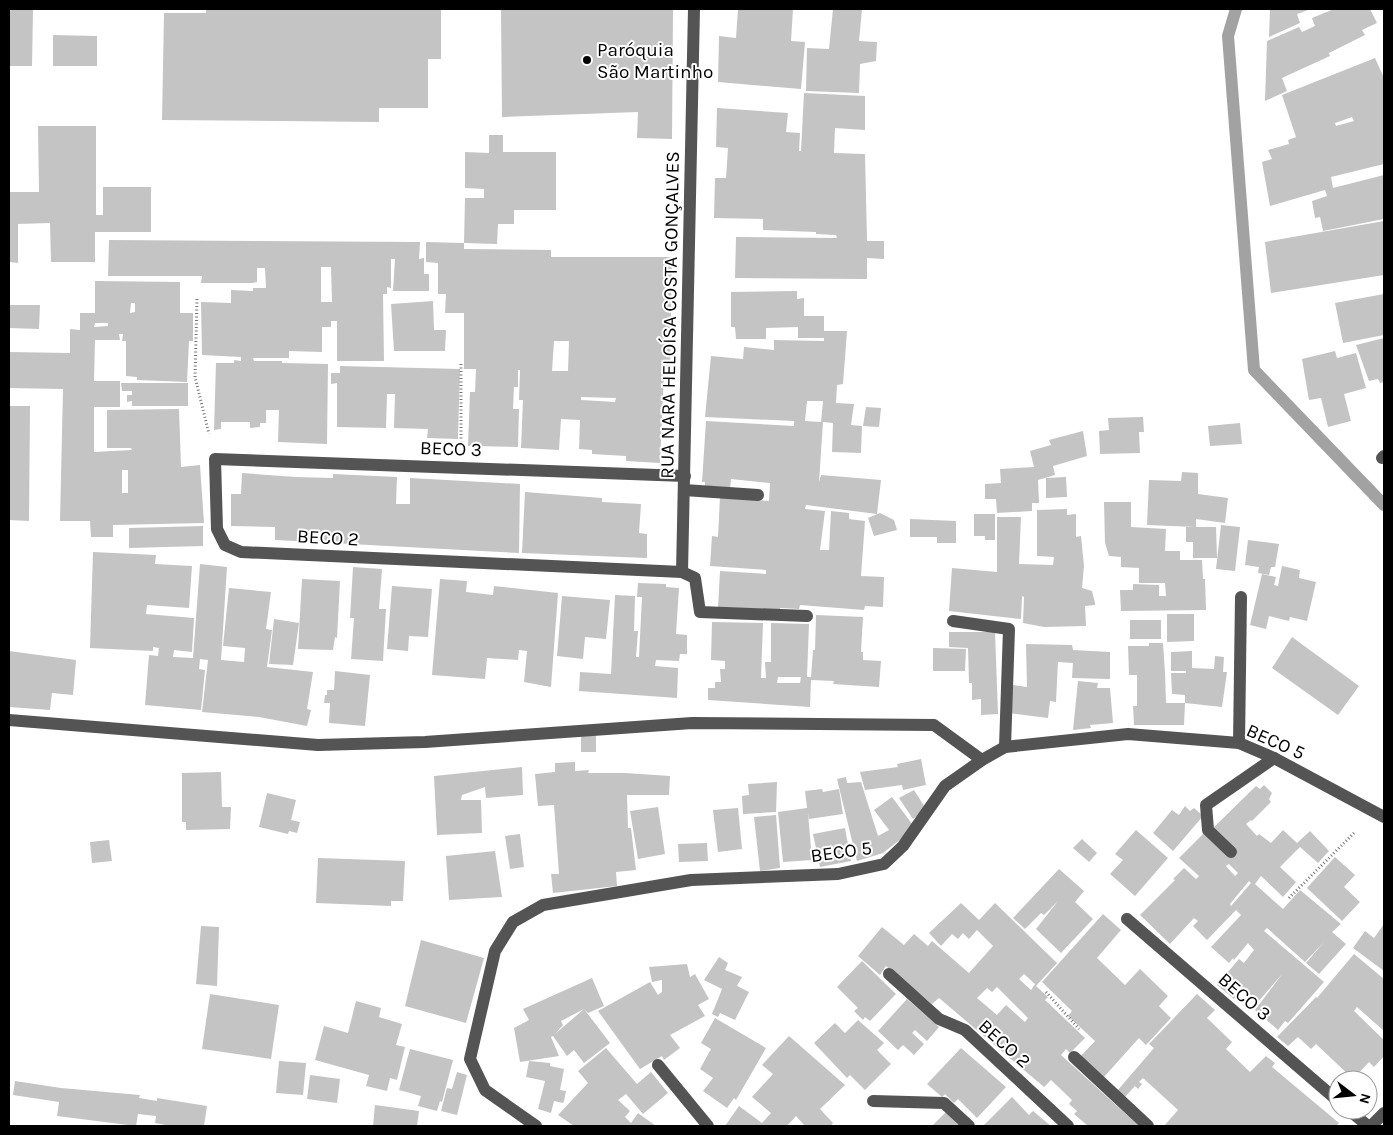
<svg xmlns="http://www.w3.org/2000/svg" width="1393" height="1135" font-family="Karla,sans-serif">
<style>
.lines{fill:none;stroke-linecap:round;stroke-linejoin:round}
.stream{stroke:#a2a2a2;stroke-width:12}
.building{fill:#c4c4c4;fill-rule:evenodd}
.path{stroke:#767676;stroke-width:3;stroke-dasharray:1 2.5;stroke-linecap:butt}
.minor{stroke:#545454;stroke-width:12}
.poi-dot{fill:#000;stroke:#fff;stroke-width:2}
.labels{text-anchor:middle;stroke-width:4;stroke-linejoin:round;paint-order:stroke}
.poi-label{font-size:19px;fill:#000;stroke:#fff;text-anchor:start}
.street-label{font-size:19px;fill:#000;stroke:#fff}
</style>
<rect width="100%" height="100%" fill="#fff"/>
<g class="lines">
<!-- stream -->
<polyline class="stream" points="1236,9 1228,36 1254,370 1384,505"/>
</g>
<!-- building -->
<g class="building">
<polygon points="9,9 33,9 32,66 9,66"/>
<polygon points="206,9 441,9 441,59 428,59 428,108 379,108 379,122 162,120 164,13 206,13"/>
<polygon points="501,9 673,9 672,139 637,138 638,112 502,117"/>
<polygon points="738,9 793,9 791,41 805,42 801,89 718,82 719,36 736,38"/>
<polygon points="833,9 862,9 859,41 877,42 876,61 860,64 859,93 806,91 807,48 829,49"/>
<polygon points="1270,9 1311,9 1297,14 1300,23 1269,37"/>
<polygon points="1334,9 1370,9 1377,23 1362,30 1365,35 1329,53 1330,56 1282,78 1287,91 1265,101 1267,41 1299,27 1302,32 1315,26 1312,18"/>
<polygon points="53,35 97,36 97,66 53,66"/>
<path d="M1375,58L1384,78V164L1331,177L1333,188L1384,175V219L1323,231L1320,217L1315,218L1312,201L1327,196L1325,190L1270,206L1262,162L1272,159L1268,150L1289,144L1288,140L1296,137L1282,95ZM1352,117L1354,121L1336,126L1335,123Z"/>
<polygon points="804,93 865,96 865,130 835,128 834,153 865,154 867,241 884,241 884,259 867,258 867,279 735,278 736,237 837,238 836,235 816,234 816,232 763,230 763,219 714,218 715,178 726,178 728,148 716,147 717,108 788,113 786,132 800,133 799,151 801,151"/>
<polygon points="38,126 96,126 96,215 103,215 103,187 151,187 151,232 95,232 95,262 51,262 50,223 18,224 18,263 9,262 9,192 39,192"/>
<polygon points="489,135 503,135 503,152 556,152 556,210 514,210 514,224 498,224 497,244 464,243 465,198 484,198 484,189 465,188 465,152 489,153"/>
<polygon points="1384,221 1384,275 1271,293 1265,242"/>
<path d="M109,240L420,242L419,259L424,258V274H429V291H393L395,259H391V288L387,287V294H383L384,361H337V321H331V327H322V352L289,351V358H253L254,361H282V363L328,364L327,444L278,442L279,410H266V423H260V427L250,428V422H221V429L214,430L216,363H234V360L241,361V357L202,355L201,302L231,303V290L253,291V288H266L265,268H257V282L253,283H201L202,276H108ZM321,267H331L332,302H321Z"/>
<path d="M426,242L464,243V249L551,250V257H672L670,375L664,374L660,463L626,461V456L592,454V450L579,449L580,420L561,419L559,450L521,448L523,400H519L520,370H518V387H514L513,409H519L518,447L468,446L470,392H475L476,369H464V313H445L446,294H438V263L426,262ZM554,341H569L568,371H552ZM581,397L616,398L615,402L581,400Z"/>
<path d="M95,281L180,282V313H193V341H189L187,382L137,380V377L126,376V341H122L123,334H119L120,340H95L94,381H120V407H94V452L132,450L131,448H107V410L179,409L181,467L200,465L204,523L113,525V537H91L90,521H60L63,389L9,388V352L70,353V329L80,330V313H95ZM131,303H135V312L130,313ZM95,323H108V326L94,327ZM122,470H128V493H122Z"/>
<path d="M797,291V299L804,298V316H824V331H847L843,384L837,385L836,403L854,404L851,425L862,426L861,453L832,452L833,423L823,422L819,482L821,475L881,480L877,514L806,505L805,509L825,511L820,550H829L831,511L849,513V519L865,521L861,576L884,577L883,607L865,606L864,610L800,605L799,609L780,608V612L718,608L720,571L766,574V570L710,566L712,536L718,537L720,497L769,501L770,483L731,479L730,489L705,487V482H702L706,421L794,426V421L705,417L711,356L743,359L744,347L774,350V340L824,341V338H798V327L766,328V339H736L735,327H731V292ZM807,401H823L821,422L805,421Z"/>
<polygon points="1384,294 1384,335 1343,343 1335,303"/>
<polygon points="433,301 434,330 446,330 445,351 394,351 391,304"/>
<polygon points="9,305 40,305 39,329 9,328"/>
<polygon points="1384,338 1384,382 1380,383 1378,379 1369,381 1356,345"/>
<polygon points="1335,351 1337,358 1356,353 1366,388 1344,394 1351,421 1328,427 1321,398 1309,400 1302,359"/>
<polygon points="340,366 460,369 458,439 427,438 428,429 394,428 395,394 387,394 386,428 337,427 337,383 331,384 331,373 340,373"/>
<polygon points="121,383 188,383 188,406 132,406 132,401 127,402 127,395 132,395 132,391 122,391"/>
<polygon points="9,406 30,406 29,521 9,520"/>
<polygon points="866,407 881,408 879,427 863,426"/>
<polygon points="1143,417 1144,432 1139,432 1140,453 1100,454 1099,431 1109,430 1108,418"/>
<polygon points="1240,423 1242,444 1210,446 1208,426"/>
<polygon points="1083,431 1087,456 1053,466 1055,475 1038,480 1039,503 1032,503 1032,511 997,513 996,499 985,499 985,484 1001,483 1000,469 1034,467 1030,451 1051,445 1049,440"/>
<polygon points="1182,472 1198,473 1198,494 1228,498 1225,523 1196,519 1196,527 1147,525 1149,480 1181,481"/>
<polygon points="242,473 296,477 333,478 333,474 397,477 396,504 410,504 410,478 520,484 519,553 275,540 275,527 231,526 231,494 241,494"/>
<polygon points="1066,477 1067,497 1046,498 1046,478"/>
<polygon points="525,492 602,498 602,502 641,504 639,533 647,534 647,558 522,553"/>
<polygon points="1104,502 1131,502 1131,527 1166,529 1165,551 1180,551 1180,560 1202,560 1203,579 1205,579 1206,610 1121,611 1120,590 1133,590 1133,584 1159,585 1159,596 1166,596 1165,583 1139,583 1139,568 1121,567 1121,557 1109,556 1105,543"/>
<polygon points="1067,509 1067,515 1076,514 1076,537 1081,536 1084,566 1082,588 1092,591 1095,603 1095,605 1085,606 1086,626 1044,627 1023,623 1024,597 1022,596 1021,619 949,611 952,568 997,572 997,517 1021,517 1019,564 1053,565 1054,557 1037,556 1037,510"/>
<polygon points="880,513 894,520 897,530 874,536 868,518"/>
<polygon points="974,514 995,514 995,540 985,540 985,536 974,536"/>
<polygon points="910,519 956,521 956,543 937,543 937,537 910,537"/>
<polygon points="1221,525 1240,527 1235,571 1216,569"/>
<polygon points="203,526 203,546 129,548 129,528"/>
<polygon points="1186,527 1216,527 1217,558 1193,558 1193,542 1186,542"/>
<polygon points="1248,540 1279,544 1275,567 1271,567 1269,575 1258,573 1259,567 1245,565"/>
<polygon points="93,552 156,555 155,564 192,566 189,608 147,605 146,614 194,618 192,652 174,650 173,657 193,658 200,564 227,567 221,660 244,662 245,648 223,646 229,588 271,592 266,629 272,630 267,667 313,672 307,709 311,710 307,726 259,717 202,712 208,660 200,659 199,669 205,670 201,710 145,705 149,655 158,656 159,648 153,647 153,651 90,648"/>
<polygon points="1282,566 1300,570 1299,578 1316,582 1307,621 1290,617 1289,621 1269,616 1266,629 1250,625 1262,574 1276,577 1274,585 1278,586"/>
<polygon points="353,567 382,569 379,609 386,609 383,661 351,659 354,618 350,618"/>
<polygon points="302,579 340,581 337,638 335,637 333,650 298,649"/>
<polygon points="440,579 467,581 466,592 493,595 494,586 558,593 551,687 524,682 527,651 519,650 518,660 487,658 485,679 432,675"/>
<polygon points="638,583 666,584 666,587 679,588 676,634 687,635 687,654 680,654 679,661 656,660 655,666 678,668 677,698 579,691 580,672 611,674 615,595 635,596 634,631 638,631 636,657 639,657 642,597 637,597"/>
<polygon points="392,586 432,589 428,637 409,636 408,651 387,649"/>
<polygon points="562,596 610,600 606,639 585,637 583,659 557,656"/>
<polygon points="1167,614 1194,614 1194,641 1167,642"/>
<path d="M816,615L863,617L861,652H863V660L881,661L879,687L833,684L834,681L811,680L810,707L708,700V688H715V682H721L720,669H725V661L711,660L712,622L763,623L761,678H766L765,662H771V623L809,624L807,677H811L813,650H815ZM778,677H801L800,683H777Z"/>
<polygon points="274,619 299,623 293,665 269,664"/>
<rect x="1130" y="620" width="31" height="19"/>
<polygon points="949,632 995,632 998,714 981,715 981,699 972,700 972,683 969,683 968,648 949,647"/>
<polygon points="1292,637 1359,686 1338,715 1272,668"/>
<polygon points="1149,643 1163,643 1165,673 1158,674 1165,673 1166,703 1185,703 1184,725 1134,725 1133,706 1137,706 1137,675 1129,675 1128,646 1149,646"/>
<polygon points="1026,644 1072,645 1073,650 1110,652 1110,679 1072,678 1073,663 1058,662 1056,702 1050,701 1048,718 1009,713 1013,685 1027,687"/>
<polygon points="933,648 966,649 965,671 933,671"/>
<polygon points="9,651 76,660 73,695 52,693 50,710 9,707"/>
<polygon points="1192,651 1192,668 1214,669 1215,656 1224,657 1223,672 1227,672 1222,707 1185,703 1185,695 1172,694 1171,673 1186,673 1186,671 1171,671 1171,652"/>
<polygon points="335,671 370,675 365,726 329,723 330,703 324,703 325,695 327,695 327,690 334,690"/>
<polygon points="1078,681 1098,683 1097,688 1110,688 1113,723 1090,725 1091,728 1073,730"/>
<polygon points="581,735 596,736 596,752 581,752"/>
<polygon points="921,759 926,785 903,790 902,785 865,790 860,772 898,767 897,764"/>
<polygon points="575,762 575,771 589,770 588,773 625,773 670,776 669,795 627,795 628,828 631,828 636,870 616,872 617,886 553,893 551,874 559,874 554,805 538,806 535,774 555,772 555,763"/>
<polygon points="522,767 523,795 486,798 485,787 462,795 461,800 481,800 482,833 437,835 434,776"/>
<polygon points="221,772 222,807 231,807 230,829 186,830 186,822 182,822 182,773"/>
<polygon points="846,777 847,783 861,782 878,836 889,830 874,810 892,797 915,828 883,853 857,861 837,779"/>
<polygon points="777,782 776,812 743,814 742,796 749,795 748,784"/>
<path d="M1264,785L1272,793L1269,799L1271,802L1252,821L1251,820L1246,824L1257,836L1259,834L1271,843L1283,830L1297,843L1310,831L1329,851L1318,863L1300,847L1280,867L1296,882L1283,897L1261,876L1255,884L1283,909L1300,890L1341,924L1332,932L1346,944L1319,974L1306,963L1324,942L1305,962L1267,928L1264,931L1324,982L1288,1023L1285,1021L1278,1030L1255,1010L1283,973L1257,1003L1242,989L1234,999L1217,985L1239,959L1244,963L1254,950L1248,943L1234,960L1233,958L1229,963L1211,947L1241,915L1236,910L1207,940L1193,926L1198,921L1194,918L1170,944L1140,915L1175,880L1173,879L1184,868L1196,879L1199,876L1179,858L1207,830L1235,857L1237,854L1211,830L1256,786L1260,789ZM1229,864L1238,873L1235,876L1226,866ZM1249,881L1251,883L1231,906L1230,904Z"/>
<polygon points="822,789 823,792 839,789 843,814 809,819 808,813 812,860 783,862 778,812 807,808 805,791"/>
<polygon points="914,790 926,809 913,819 899,798"/>
<polygon points="267,793 296,800 291,820 300,822 297,833 289,831 288,834 259,827"/>
<polygon points="1185,806 1190,811 1194,808 1203,816 1173,851 1153,833 1172,810 1179,815"/>
<polygon points="658,807 665,854 638,859 630,811"/>
<polygon points="738,808 742,849 718,852 713,810"/>
<polygon points="776,815 780,868 760,871 754,817"/>
<polygon points="845,828 851,861 820,867 813,834"/>
<polygon points="1136,830 1168,858 1135,896 1110,874 1123,860 1115,854"/>
<polygon points="520,834 524,867 510,869 505,836"/>
<polygon points="1082,839 1097,853 1089,862 1073,848"/>
<polygon points="109,840 112,861 92,863 90,842"/>
<polygon points="707,843 708,861 679,862 678,844"/>
<polygon points="495,851 502,897 449,900 446,856"/>
<polygon points="1335,857 1355,875 1344,887 1360,902 1342,921 1307,888"/>
<polygon points="318,858 405,861 403,901 391,901 391,906 316,903"/>
<polygon points="1059,869 1084,891 1075,902 1093,919 1061,953 1036,929 1058,901 1044,915 1041,913 1025,929 1013,918"/>
<path d="M961,903L979,920L995,903L1057,963L1036,986L1048,997L1045,1000L1085,1038L1070,1053L1066,1049L1061,1055L1139,1126H1088L1074,1114L1077,1111L1069,1104L1072,1100L1051,1080L1044,1087L939,998L932,1004L886,966L880,975L858,956L882,927L904,945L914,934L928,946L932,941L969,973L993,946L977,930L969,939L963,933L958,939L952,934L941,946L929,933ZM1024,974L1035,984L1031,990L1019,979ZM997,987L1028,1018L1025,1022L1006,1005L997,1015L977,998L987,988L992,992Z"/>
<polygon points="1103,914 1121,930 1097,958 1125,985 1140,969 1168,996 1159,1006 1171,1018 1146,1045 1139,1038 1104,1077 1081,1056 1095,1041 1068,1016 1072,1011 1042,982"/>
<polygon points="1384,924 1384,971 1353,948 1365,931 1374,938"/>
<polygon points="201,926 219,927 217,986 196,984"/>
<polygon points="421,940 484,958 466,1023 405,1006"/>
<polygon points="1354,954 1384,979 1384,1031 1357,1007 1354,1011 1384,1040 1384,1056 1374,1067 1369,1062 1353,1079 1316,1044 1311,1049 1298,1037 1288,1046 1277,1037 1316,997 1317,998"/>
<polygon points="719,957 728,963 725,970 742,977 737,986 749,992 735,1020 720,1013 718,1017 712,1014 722,989 704,980"/>
<polygon points="862,961 896,994 870,1021 865,1017 863,1020 854,1011 858,1008 837,987"/>
<polygon points="687,964 690,977 695,974 709,999 698,1005 705,1016 670,1035 680,1048 664,1060 662,1056 640,1069 598,1011 650,982 658,995 662,992 662,980 652,982 649,967"/>
<path d="M592,978L604,1006L588,1013L584,1009L610,1043L584,1063L574,1050L567,1056L553,1036L551,1037L559,1056L520,1062L514,1028L529,1020L523,1009ZM584,1009L555,1034L563,1025L561,1021Z"/>
<polygon points="210,994 279,1005 271,1059 202,1049"/>
<polygon points="1197,994 1215,1010 1207,1018 1232,1042 1226,1049 1250,1072 1266,1056 1275,1063 1272,1067 1339,1123 1336,1126 1164,1126 1178,1110 1143,1078 1139,1082 1142,1084 1138,1089 1135,1086 1124,1098 1117,1091 1154,1048 1149,1044"/>
<polygon points="907,999 939,1027 927,1041 915,1030 912,1033 924,1044 914,1055 903,1045 898,1050 878,1031"/>
<polygon points="356,1001 381,1008 379,1017 402,1024 396,1045 405,1047 397,1080 390,1078 387,1091 366,1086 369,1075 315,1060 324,1026 348,1033"/>
<polygon points="715,1018 766,1048 736,1100 734,1098 727,1108 703,1091 713,1078 700,1069 711,1049 701,1043"/>
<polygon points="858,1020 884,1043 877,1050 891,1064 865,1090 850,1075 847,1078 814,1043 835,1023 845,1033"/>
<polygon points="789,1036 845,1085 820,1109 833,1123 831,1126 803,1126 804,1125 796,1116 787,1126 725,1126 739,1106 762,1123 771,1113 752,1097 773,1074 762,1065"/>
<polygon points="606,1048 637,1084 651,1072 668,1093 643,1114 626,1094 618,1100 630,1111 625,1117 631,1123 638,1113 656,1126 574,1126 558,1115 588,1083 578,1071"/>
<polygon points="961,1048 1006,1087 977,1118 958,1099 954,1103 945,1094 942,1097 927,1084"/>
<polygon points="410,1049 453,1060 442,1102 440,1101 437,1111 418,1106 421,1096 399,1090"/>
<polygon points="279,1061 306,1063 303,1095 276,1093"/>
<polygon points="529,1061 550,1063 550,1066 564,1069 560,1090 566,1091 564,1101 563,1103 554,1101 551,1113 538,1109 545,1081 526,1077"/>
<polygon points="457,1072 467,1075 457,1115 441,1111 447,1088 452,1089"/>
<polygon points="310,1075 340,1079 337,1103 307,1099"/>
<polygon points="15,1081 61,1088 140,1095 139,1098 157,1101 157,1098 207,1106 204,1126 171,1126 155,1123 156,1116 138,1114 136,1126 57,1116 59,1102 13,1095"/>
<polygon points="1012,1097 1029,1115 1033,1111 1051,1126 983,1126"/>
<polygon points="375,1105 419,1111 417,1126 373,1126"/>
<polygon points="948,1110 966,1126 932,1126"/>
</g>
<g class="lines">
<!-- path -->
<g class="path">
<polyline points="197,299 195,377 209,434"/>
<polyline points="461,442 461,362"/>
<polyline points="1289,898 1354,833"/>
<polyline points="1046,992 1079,1029"/>
</g>
<!-- minor -->
<g class="minor">
<polyline points="1382,458 1384,456"/>
<polyline points="685,476 215,459 217,529 225,545 241,552 682,572 695,578 700,612 807,616"/>
<polyline points="684,490 758,495"/>
<polyline points="682,572 694,9"/>
<polyline points="953,621 1009,629 1005,747"/>
<polyline points="9,720 318,745 425,742 692,723 934,725 982,760"/>
<polyline points="1239,743 1241,597"/>
<polyline points="1231,852 1208,830 1206,805 1274,758"/>
<polyline points="1127,919 1338,1101"/>
<polyline points="889,974 939,1019 965,1030 1068,1126"/>
<polyline points="1074,1057 1148,1126"/>
<polyline points="658,1065 708,1126"/>
<polyline points="873,1101 944,1103 969,1126"/>
<polyline points="1349,1110 1368,1126"/>
<polyline points="536,1126 485,1090 470,1059 495,951 513,922 543,905 691,880 838,874 884,864 903,846 945,786 982,760 1005,747 1128,734 1239,743 1274,758 1384,817"/>
<polyline points="1371,1126 1384,1113"/>
</g>
</g>
<!-- markers -->
<circle class="poi-dot" cx="587" cy="60" r="5"/>
<g class="labels">
<!-- poi labels -->
<g class="poi-label">
<text x="597" y="56">Paróquia<tspan x="597" dy="22">São Martinho</tspan></text>
</g>
<!-- street labels -->
<g class="street-label">
<text transform="translate(669 315) rotate(-89)" y="7">RUA NARA HELOÍSA COSTA GONÇALVES</text>
<text transform="translate(451 448) rotate(2)" y="7">BECO 3</text>
<text transform="translate(328 537) rotate(3)" y="7">BECO 2</text>
<text transform="translate(1276 741) rotate(24)" y="7">BECO 5</text>
<text transform="translate(841 851) rotate(-8)" y="7">BECO 5</text>
<text transform="translate(1245 996) rotate(41)" y="7">BECO 3</text>
<text transform="translate(1005 1043) rotate(42)" y="7">BECO 2</text>
</g>
</g>
<!-- border -->
<rect width="1393" height="1135" fill="none" stroke="#000000" stroke-width="20"/>
<!-- north arrow -->
<g transform="translate(1353 1095) rotate(106)"><circle r="24" fill="#ffffff" stroke="#999999"/>
<path d="M0-4L9 19L0 12L-9 19Z" fill="#000000"/>
<text y="-8" font-size="14" font-weight="bold" text-anchor="middle" fill="#000000">N</text>
</g>
</svg>
